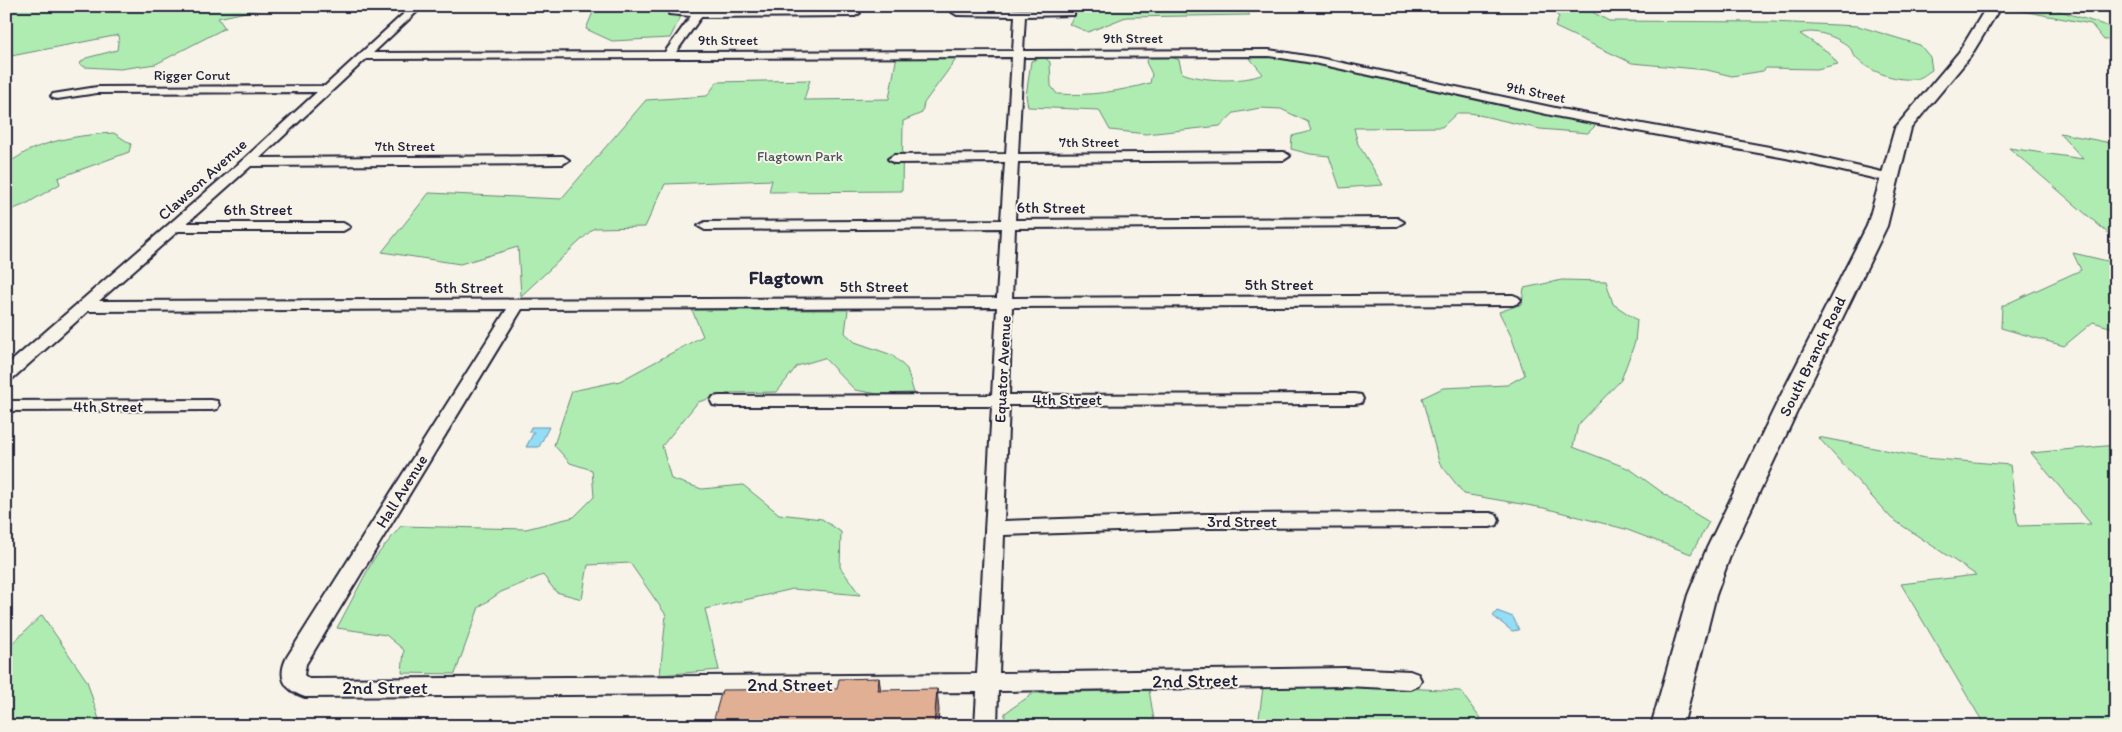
<svg xmlns="http://www.w3.org/2000/svg" width="2122" height="732" font-family="Itim,sans-serif">
<style>
.green{fill:#afecb2;stroke:#688776}
.water{fill:#94ddf6;stroke:#6692ab}
.lines{fill:none;stroke-linecap:round;stroke-linejoin:round}
.street-casing{stroke:#22223b;stroke-width:4}
.secondary-casing{stroke:#22223b;stroke-width:4}
.street{fill:#f7f3e8;fill-rule:evenodd}
.secondary{fill:#f7f3e8;fill-rule:evenodd}
.shaded-wall{fill:#9e7a67;stroke:#22223b}
.building{fill:#e1af93;stroke:#22223b}
.labels{text-anchor:middle;stroke-width:4;stroke-linejoin:round;paint-order:stroke}
.far-street-label{font-size:14px;fill:#22223b;stroke:#f7f3e8}
.far-park-label{font-size:14px;fill:#455459;stroke:#f7f3e8}
.street-label{font-size:16px;fill:#22223b;stroke:#f7f3e8}
.quarter-label{font-size:19px;font-weight:bold;fill:#22223b;stroke:#f7f3e8}
.near-street-label{font-size:19px;fill:#22223b;stroke:#f7f3e8}
</style>
<rect width="100%" height="100%" fill="#f7f3e8"/>
<filter id="ink" filterUnits="userSpaceOnUse"><feTurbulence type="fractalNoise" baseFrequency=".02" numOctaves="2"/><feDisplacementMap in="SourceGraphic" scale="10" xChannelSelector="R" yChannelSelector="G"/><feConvolveMatrix kernelMatrix="1 2 1 2 8 2 1 2 1" color-interpolation-filters="sRGB"/></filter>
<g filter="url(#ink)">
<!-- green -->
<g class="green">
<polygon points="6,6 273,6 218,18 225,28 156,64 120,69 85,67 79,64 86,58 117,50 119,35 6,57"/>
<polygon points="532,6 686,6 670,38 612,41 586,29 593,12 531,11"/>
<polygon points="1081,6 1241,6 1250,15 1126,17 1088,32 1069,24"/>
<path d="M1547,6H1581L1609,21L1771,22L1858,26L1920,45L1930,57L1932,70C1928,72 1923,77 1919,78C1900,83 1870,72 1857,59C1853,55 1852,49 1848,46C1837,37 1814,28 1800,34L1828,52L1838,64L1817,69L1766,68L1763,71L1732,76L1707,70L1632,63L1555,27L1559,17Z"/>
<polygon points="2018,6 2048,7 2107,26 2116,36 2116,39 2104,40 2091,24 2017,10"/>
<polygon points="960,54 924,103 922,113 903,121 902,191 769,192 772,180 665,184 645,227 594,228 521,296 518,247 460,264 382,252 429,193 561,199 646,100 707,96 717,82 810,80 804,100 889,99 897,55"/>
<path d="M1247,55L1292,57L1599,122L1588,133L1540,129L1470,113H1457L1442,127L1354,128L1358,144L1383,185L1340,188L1329,156L1310,154L1291,149L1292,136L1311,131L1308,122L1281,109L1260,108L1234,113L1220,126L1146,134L1110,130L1099,110L1028,107L1026,96L1031,61L1044,57L1050,62L1051,86L1057,94C1091,96 1116,92 1150,83L1152,74L1146,62L1150,57L1169,56L1179,60L1182,73C1202,81 1243,83 1263,74Z"/>
<path d="M114,133L131,144L129,152L58,178L60,184L26,204L6,212V162C16,160 21,154 30,150C54,139 88,134 114,133Z"/>
<polygon points="2060,133 2116,144 2116,240 2009,148 2083,159"/>
<polygon points="2073,253 2116,263 2116,329 2093,322 2064,346 2001,328 2002,306 2081,270"/>
<polygon points="1562,280 1606,281 1613,304 1637,320 1635,342 1621,380 1578,425 1573,447 1630,469 1674,501 1709,522 1691,554 1625,529 1544,508 1464,494 1439,462 1422,398 1443,388 1507,385 1525,375 1511,336 1499,312 1522,304 1524,288"/>
<polygon points="692,310 848,310 845,333 855,342 892,355 907,369 914,393 878,394 855,390 824,358 797,366 777,392 730,393 698,402 662,446 671,479 702,489 743,485 779,514 822,519 841,532 840,567 860,595 793,589 705,609 719,670 660,675 666,615 630,563 588,565 582,599 556,592 543,575 501,592 479,607 455,674 402,673 404,650 386,635 337,628 373,560 401,526 526,529 574,517 594,497 592,470 570,463 554,445 572,391 620,381 703,336"/>
<polygon points="1818,437 1925,458 2010,465 2018,526 2091,524 2031,453 2116,445 2116,726 1985,726 1901,584 1976,575 1891,518"/>
<polygon points="42,615 87,681 101,726 6,726 6,649"/>
<polygon points="1313,686 1385,687 1460,691 1480,718 1480,726 1258,726 1263,687"/>
<polygon points="1149,690 1155,726 1004,726 1005,713 1034,693"/>
</g>
<!-- water -->
<g class="water">
<polygon points="531,427 549,427 539,447 526,447 534,432 529,432"/>
<polygon points="1497,611 1513,617 1519,630 1512,631 1493,616"/>
</g>
<g class="lines">
<!-- street casing -->
<g class="street-casing">
<g id="street">
<path d="M412,6H423L373,53L665,52L691,16L669,14V10L673,9L698,11L855,10L860,13L855,16L701,17L676,52L1013,51L1015,16L957,15L952,12L957,9L1070,10L1074,11V15L1025,16L1023,51L1269,50L1319,58L1560,109L1786,150L1895,175L1896,178L1890,182L1786,158L1560,117L1319,64L1269,56L1023,57L1018,154L1284,152L1290,156L1284,160L1018,162L1015,220L1397,218L1404,222L1397,226L1015,228L1012,298L1513,295L1518,297L1521,300L1518,303L1513,305L1012,307L1009,395L1355,394L1361,395L1363,399L1361,403L1355,404L1009,405L1004,521L1204,514L1490,513L1497,515L1499,520L1497,525L1490,527L1204,528L1004,535L999,673L1345,668L1410,671L1418,674L1421,680L1418,686L1410,689L1345,686L998,691L997,726H975L977,692L305,697C284,690 277,677 287,657L507,309L88,311L12,379L6,380V366L244,159L317,92L97,93L57,99L53,98L51,96L53,94L97,87L325,86ZM1012,57L1006,154L894,155L888,159L894,163L1005,162L1001,220L705,222L698,226L705,230L1001,228L997,298L99,301L178,231H343L350,227L343,223H187L251,166L563,164L569,160L563,156L260,158L366,59ZM997,307L992,395L719,396L713,397L711,401L713,405L719,406H992L977,674L309,679L304,675L306,664L522,309Z"/>
<polygon points="211,400 217,401 219,405 217,409 211,410 6,411 6,401"/>
</g>
</g>
<!-- secondary casing -->
<g class="secondary-casing">
<polygon id="secondary" points="1987,6 2001,6 1970,57 1911,128 1887,226 1801,403 1733,548 1716,595 1683,726 1651,726 1688,595 1707,548 1777,403 1867,226 1895,128 1959,52"/>
</g>
<!-- street -->
<use href="#street" class="street"/>
<!-- secondary -->
<use href="#secondary" class="secondary"/>
</g>
<!-- shaded-wall -->
<g class="shaded-wall">
<polygon points="879,678 882,698 878,690"/>
<polygon points="937,689 939,710 938,726 934,726"/>
</g>
<!-- building -->
<polygon class="building" points="879,678 878,690 937,689 934,726 712,726 722,690 837,689 839,679"/>
</g>
<g class="labels">
<!-- far-street labels -->
<g class="far-street-label">
<text x="1133" y="43">9th Street</text>
<text x="728" y="45">9th Street</text>
<text x="192" y="80">Rigger Corut</text>
<text transform="translate(1536 92) rotate(12)" y="5">9th Street</text>
<text x="1089" y="147">7th Street</text>
<text x="405" y="151">7th Street</text>
</g>
<!-- far-park labels -->
<g class="far-park-label">
<text x="800" y="161">Flagtown Park</text>
</g>
<!-- street labels -->
<g class="street-label">
<text transform="translate(202 179) rotate(-42)" y="6">Clawson Avenue</text>
<text transform="translate(1051 207) rotate(1)" y="6">6th Street</text>
<text x="258" y="215">6th Street</text>
<text x="1279" y="290">5th Street</text>
<text x="874" y="292">5th Street</text>
<text x="469" y="293">5th Street</text>
<text transform="translate(1812 356) rotate(-64)" y="6">South Branch Road</text>
<text transform="translate(1002 369) rotate(-87)" y="6">Equator Avenue</text>
<text x="1067" y="405">4th Street</text>
<text x="108" y="412">4th Street</text>
<text transform="translate(401 491) rotate(-58)" y="6">Hall Avenue</text>
<text x="1242" y="527">3rd Street</text>
</g>
<!-- quarter labels -->
<g class="quarter-label">
<text x="786" y="284">Flagtown</text>
</g>
<!-- near-street labels -->
<g class="near-street-label">
<text transform="translate(1195 680) rotate(-1)" y="7">2nd Street</text>
<text x="790" y="691">2nd Street</text>
<text x="385" y="694">2nd Street</text>
</g>
</g>
<!-- margin -->
<rect width="2122" height="732" fill="none" stroke="#f7f3e8" stroke-width="25"/>
<rect x="12" y="12" width="2097" height="707" fill="none" stroke="#22223b" stroke-width="2" filter="url(#ink)"/>
</svg>
